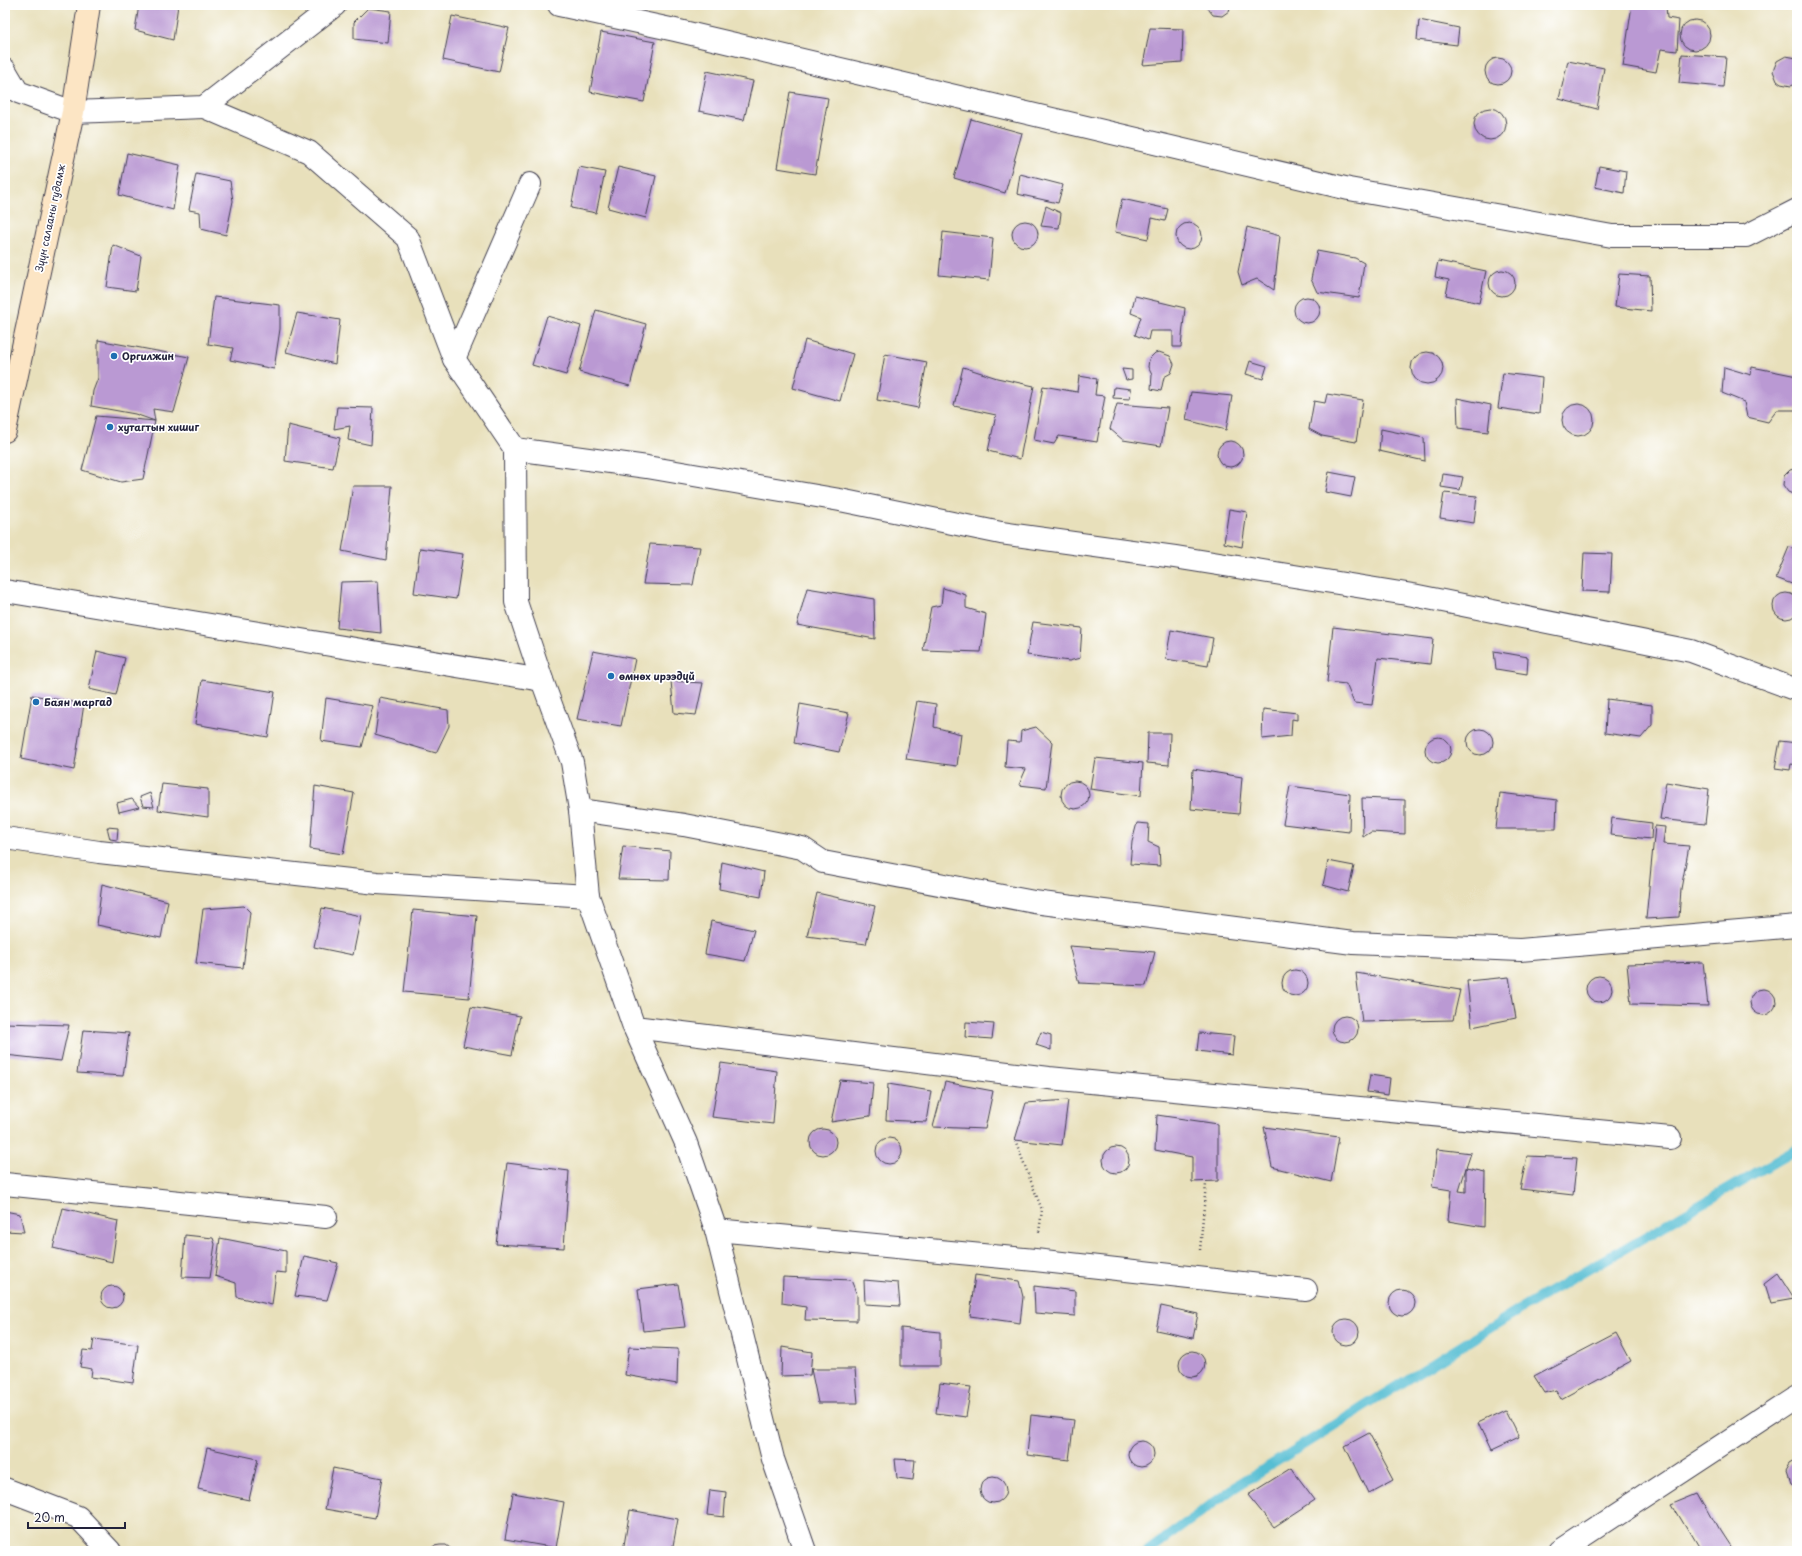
<svg xmlns="http://www.w3.org/2000/svg" width="1802" height="1556" font-family="'Playpen Sans',sans-serif">
<style>
.lines{fill:none;stroke-linecap:round;stroke-linejoin:round}
.stream{stroke:#56bed3;stroke-width:10}
.building{fill:#ba99d3;fill-rule:evenodd}
.minor-casing{stroke:#403e4e;stroke-width:24}
.secondary-casing{stroke:#403e4e;stroke-width:24}
.path{stroke:#403e4e;stroke-width:2.5;stroke-dasharray:1 3;stroke-linecap:butt}
.minor{stroke:#fff;stroke-width:22}
.secondary{stroke:#fce5c4;stroke-width:22}
.poi-dot{fill:#1f6fb2;stroke:#fff;stroke-width:1.5}
.labels{text-anchor:middle;stroke-width:3.5;stroke-linejoin:round;paint-order:stroke}
.street-label{font-size:10px;fill:#22223b;stroke:#fff}
.poi-label{font-size:10px;font-weight:bold;fill:#22223b;stroke:#fff;text-anchor:start}
</style>
<rect width="100%" height="100%" fill="#fff"/>
<filter id="ink" filterUnits="userSpaceOnUse"><feTurbulence type="fractalNoise" baseFrequency=".025" numOctaves="2"/><feDisplacementMap in="SourceGraphic" scale="8" xChannelSelector="R" yChannelSelector="G"/><feConvolveMatrix kernelMatrix="1 2 1 2 8 2 1 2 1" color-interpolation-filters="sRGB"/></filter>
<filter id="wash" filterUnits="userSpaceOnUse"><feTurbulence type="fractalNoise" baseFrequency=".012" numOctaves="4" result="noise"/><feDisplacementMap in="SourceGraphic" scale="16" xChannelSelector="R" yChannelSelector="G"/><feGaussianBlur stdDeviation="0.9" result="paint"/><feColorMatrix in="noise" values="0 0 0 0 0 0 0 0 0 0 0 0 0 0 0 0 0 1.4 0 .05"/><feComposite in="paint" operator="in"/></filter>
<g filter="url(#wash)">
<rect width="100%" height="100%" fill="#e8e0bb"/>
<g class="lines">
<!-- stream -->
<polyline class="stream" points="1148,1551 1234,1488 1530,1303 1797,1149"/>
</g>
<g id="blocks">
<!-- building -->
<g class="building">
<polygon points="139,5 178,5 173,40 135,30"/>
<polygon points="1205,5 1231,5 1229,11 1222,16 1213,15"/>
<polygon points="1632,5 1666,6 1667,18 1679,20 1677,51 1661,49 1656,72 1623,66"/>
<polygon points="368,8 391,11 388,43 354,39 354,22"/>
<polygon points="452,16 509,28 499,72 443,60"/>
<circle cx="1695" cy="35" r="15"/>
<polygon points="1419,20 1459,28 1457,45 1417,40"/>
<polygon points="1150,28 1183,29 1182,62 1143,65"/>
<polygon points="601,32 655,42 644,102 590,92"/>
<polygon points="1682,54 1726,57 1723,87 1679,83"/>
<polygon points="1786,56 1797,58 1797,83 1791,86 1781,84 1777,81 1773,71 1777,61"/>
<circle cx="1498" cy="71" r="13"/>
<polygon points="1568,61 1604,68 1597,109 1559,99"/>
<polygon points="707,71 753,81 744,120 699,111"/>
<polygon points="790,92 828,98 815,174 777,168"/>
<circle cx="1490" cy="124" r="16"/>
<polygon points="971,119 1022,133 1005,193 954,178"/>
<polygon points="127,153 180,165 173,210 119,195"/>
<polygon points="1599,166 1626,171 1624,193 1595,187"/>
<polygon points="579,167 605,172 596,213 571,208"/>
<polygon points="618,167 656,176 646,218 608,208"/>
<polygon points="196,174 230,181 233,201 226,235 201,229 200,212 189,210"/>
<polygon points="1020,174 1063,185 1058,203 1017,194"/>
<polygon points="1122,199 1168,209 1165,221 1152,218 1148,239 1115,232"/>
<polygon points="1046,206 1061,213 1059,228 1041,226"/>
<circle cx="1025" cy="234" r="13"/>
<circle cx="1189" cy="236" r="13"/>
<polygon points="1247,227 1280,236 1274,290 1257,279 1242,285 1238,272"/>
<polygon points="943,232 993,238 989,280 939,275"/>
<polygon points="113,245 141,256 136,291 107,287"/>
<polygon points="1317,251 1355,258 1364,263 1359,298 1317,292 1311,279"/>
<polygon points="1438,261 1486,271 1479,303 1446,295 1449,280 1435,277"/>
<circle cx="1502" cy="283" r="13"/>
<polygon points="1619,274 1650,276 1651,311 1615,307"/>
<polygon points="1135,296 1185,308 1181,347 1173,347 1173,331 1150,331 1148,340 1135,335 1141,317 1131,313"/>
<polygon points="214,297 280,305 280,329 274,369 230,360 233,348 208,344"/>
<circle cx="1307" cy="310" r="13"/>
<polygon points="596,310 646,324 630,386 579,372"/>
<polygon points="297,313 340,320 335,364 286,352"/>
<polygon points="547,316 581,326 566,375 532,365"/>
<polygon points="98,340 189,357 174,412 153,409 155,421 135,414 91,406 93,391 98,378"/>
<polygon points="805,340 853,354 840,401 793,388"/>
<polygon points="1159,352 1170,356 1174,364 1171,373 1164,377 1161,391 1151,389 1152,375 1148,367 1149,359 1155,353"/>
<circle cx="1427" cy="368" r="16"/>
<polygon points="885,354 927,362 918,408 877,400"/>
<polygon points="1250,361 1267,366 1263,379 1246,374"/>
<polygon points="963,367 997,378 1034,386 1020,459 988,451 996,415 954,406"/>
<polygon points="1724,367 1751,375 1752,367 1797,376 1797,410 1777,410 1768,422 1747,417 1744,402 1722,393"/>
<polygon points="1122,369 1132,370 1132,379 1126,380"/>
<polygon points="1503,373 1542,378 1539,414 1498,408"/>
<polygon points="1079,376 1097,379 1095,395 1105,396 1097,442 1059,436 1054,444 1034,440 1043,386 1077,392"/>
<polygon points="1114,387 1131,389 1130,399 1113,398"/>
<polygon points="1191,392 1232,396 1226,430 1186,420"/>
<polygon points="1327,394 1363,400 1356,442 1322,436 1309,429 1314,401 1325,403"/>
<polygon points="1457,398 1491,405 1488,432 1458,428"/>
<circle cx="1578" cy="420" r="16"/>
<polygon points="1117,404 1168,408 1161,446 1123,440 1110,429"/>
<polygon points="337,407 373,408 371,445 348,440 350,426 334,429"/>
<polygon points="96,416 155,421 143,479 121,482 82,470"/>
<polygon points="288,425 340,438 333,468 285,461"/>
<polygon points="1381,429 1424,438 1425,461 1379,451"/>
<circle cx="1230" cy="454" r="13"/>
<polygon points="1794,469 1797,469 1797,495 1795,495 1788,492 1783,485 1784,476 1790,470"/>
<polygon points="1329,472 1355,477 1351,497 1325,492"/>
<polygon points="1443,474 1463,477 1460,490 1441,487"/>
<polygon points="353,486 392,486 386,560 342,551"/>
<polygon points="1444,493 1477,496 1474,523 1440,518"/>
<polygon points="1229,509 1247,512 1242,547 1224,543"/>
<polygon points="650,544 700,547 693,585 643,584"/>
<polygon points="1789,547 1797,550 1797,586 1776,578"/>
<polygon points="420,548 463,554 456,599 414,593"/>
<polygon points="1584,553 1612,554 1610,592 1582,591"/>
<polygon points="378,581 381,633 337,628 341,582"/>
<polygon points="807,588 874,599 875,639 797,625"/>
<polygon points="943,588 966,595 966,608 986,614 981,652 923,650 931,607 941,605"/>
<circle cx="1786" cy="606" r="13"/>
<polygon points="1033,622 1082,628 1080,658 1069,661 1027,655"/>
<polygon points="1333,627 1433,639 1430,664 1378,658 1372,705 1354,703 1346,684 1327,682"/>
<polygon points="1171,630 1213,638 1208,666 1166,659"/>
<polygon points="97,651 125,658 116,695 89,689"/>
<polygon points="593,651 635,659 621,726 577,719"/>
<polygon points="1494,651 1528,657 1527,674 1496,669"/>
<polygon points="202,680 275,692 268,737 195,724"/>
<polygon points="671,681 703,683 696,715 674,713"/>
<polygon points="32,695 84,704 74,770 21,759"/>
<polygon points="326,698 373,706 362,747 321,741"/>
<polygon points="380,698 448,710 449,726 436,753 375,735"/>
<polygon points="1607,699 1652,705 1652,725 1641,738 1605,733"/>
<polygon points="917,701 936,704 934,727 961,734 957,766 906,759"/>
<polygon points="800,704 849,713 839,752 794,743"/>
<polygon points="1263,709 1297,713 1297,720 1292,719 1291,736 1262,739"/>
<polygon points="1036,727 1052,742 1046,788 1019,785 1026,769 1005,767 1007,741 1020,742 1021,731"/>
<circle cx="1480" cy="742" r="13"/>
<polygon points="1148,733 1170,733 1169,765 1147,763"/>
<circle cx="1438" cy="750" r="13"/>
<polygon points="1780,741 1797,743 1797,765 1791,764 1790,770 1775,768"/>
<polygon points="1095,758 1143,763 1141,796 1090,789"/>
<polygon points="1193,769 1242,777 1239,814 1191,809"/>
<circle cx="1075" cy="795" r="14"/>
<polygon points="1666,782 1709,789 1705,824 1660,819"/>
<polygon points="162,784 208,789 208,817 158,810"/>
<polygon points="315,786 354,793 343,854 310,849"/>
<polygon points="1290,786 1350,794 1349,832 1283,824"/>
<polygon points="150,793 154,807 143,806 140,797"/>
<polygon points="1500,793 1557,800 1556,829 1496,829"/>
<polygon points="1362,798 1405,800 1405,834 1371,832 1363,837"/>
<polygon points="132,799 139,807 119,812 117,803"/>
<polygon points="1612,818 1652,823 1651,839 1610,835"/>
<polygon points="1137,823 1149,824 1148,842 1159,847 1160,866 1130,864 1132,842"/>
<polygon points="1655,826 1665,827 1663,844 1689,846 1681,889 1679,917 1646,919"/>
<polygon points="107,827 118,828 117,840 110,839"/>
<polygon points="623,846 670,851 669,880 618,879"/>
<polygon points="1328,861 1354,866 1348,892 1323,885"/>
<polygon points="722,862 764,872 761,897 719,889"/>
<polygon points="102,884 168,901 161,938 97,925"/>
<polygon points="817,893 875,906 866,944 807,936"/>
<polygon points="244,906 250,912 243,968 196,963 203,909"/>
<polygon points="322,908 361,916 353,955 314,947"/>
<polygon points="413,910 477,916 469,998 404,992"/>
<polygon points="711,921 754,930 745,961 705,954"/>
<polygon points="1069,946 1155,952 1146,986 1079,983"/>
<polygon points="1703,962 1708,1006 1631,1004 1627,964"/>
<circle cx="1295" cy="983" r="13"/>
<polygon points="1356,973 1460,990 1453,1020 1362,1022"/>
<circle cx="1599" cy="989" r="13"/>
<polygon points="1509,977 1516,1018 1472,1027 1467,981"/>
<circle cx="1763" cy="1002" r="13"/>
<polygon points="471,1007 520,1016 512,1055 463,1046"/>
<circle cx="1345" cy="1029" r="13"/>
<polygon points="966,1022 994,1024 992,1039 965,1037"/>
<polygon points="5,1023 69,1025 61,1061 5,1055"/>
<polygon points="83,1030 129,1033 123,1076 77,1073"/>
<polygon points="1041,1032 1051,1035 1051,1050 1036,1045"/>
<polygon points="1199,1033 1234,1036 1232,1055 1197,1051"/>
<polygon points="721,1063 777,1071 773,1124 712,1117"/>
<polygon points="1370,1075 1390,1078 1388,1095 1367,1092"/>
<polygon points="840,1080 873,1083 870,1116 831,1122"/>
<polygon points="945,1082 993,1091 985,1129 933,1127"/>
<polygon points="888,1084 931,1091 926,1122 886,1120"/>
<polygon points="1068,1100 1062,1145 1015,1140 1026,1103"/>
<polygon points="1157,1115 1218,1124 1218,1181 1192,1182 1192,1157 1155,1150"/>
<polygon points="1264,1127 1339,1137 1331,1182 1272,1167"/>
<circle cx="823" cy="1142" r="13"/>
<circle cx="889" cy="1151" r="13"/>
<circle cx="1116" cy="1160" r="13"/>
<path d="M1437,1149L1471,1153L1466,1168L1485,1172L1484,1227L1448,1221L1451,1190L1432,1187ZM1466,1168V1192L1459,1191Z"/>
<polygon points="1527,1156 1577,1158 1573,1195 1520,1189"/>
<polygon points="507,1163 569,1171 564,1248 496,1244"/>
<polygon points="63,1208 118,1221 112,1262 53,1248"/>
<polygon points="5,1211 20,1214 24,1232 5,1231"/>
<polygon points="185,1235 213,1238 215,1244 210,1278 182,1277"/>
<polygon points="220,1238 286,1251 286,1273 276,1272 272,1305 237,1297 236,1283 215,1276"/>
<polygon points="304,1256 338,1263 327,1300 295,1296"/>
<polygon points="975,1275 1019,1281 1023,1297 1020,1323 970,1316"/>
<polygon points="1777,1275 1793,1300 1770,1304 1764,1285"/>
<polygon points="783,1277 851,1280 857,1295 857,1321 805,1320 806,1307 782,1303"/>
<polygon points="864,1280 898,1283 900,1306 865,1304"/>
<polygon points="678,1284 685,1327 643,1331 638,1289"/>
<circle cx="112" cy="1297" r="11"/>
<polygon points="1034,1286 1075,1291 1075,1316 1035,1313"/>
<circle cx="1402" cy="1303" r="13"/>
<polygon points="1161,1306 1198,1314 1193,1338 1156,1330"/>
<circle cx="1346" cy="1332" r="13"/>
<polygon points="901,1328 940,1332 940,1366 901,1366"/>
<polygon points="1616,1333 1631,1361 1561,1399 1556,1390 1545,1393 1534,1376"/>
<polygon points="94,1339 138,1345 133,1383 91,1377 92,1369 80,1367 83,1350 92,1351"/>
<polygon points="629,1347 678,1349 677,1384 625,1375"/>
<polygon points="782,1347 812,1352 810,1375 781,1376"/>
<circle cx="1192" cy="1364" r="13"/>
<polygon points="811,1369 855,1369 858,1403 818,1403"/>
<polygon points="940,1383 971,1387 966,1417 936,1413"/>
<polygon points="1505,1410 1519,1438 1491,1451 1478,1423"/>
<polygon points="1031,1415 1074,1420 1069,1460 1027,1455"/>
<polygon points="1369,1433 1394,1480 1368,1494 1345,1446"/>
<circle cx="1141" cy="1454" r="13"/>
<polygon points="207,1448 258,1459 249,1500 198,1489"/>
<polygon points="895,1459 915,1460 913,1480 897,1478"/>
<polygon points="1797,1460 1797,1486 1790,1483 1786,1471 1790,1464"/>
<polygon points="333,1468 382,1478 375,1518 325,1509"/>
<polygon points="1291,1468 1315,1500 1274,1527 1248,1495"/>
<circle cx="993" cy="1490" r="13"/>
<polygon points="710,1490 726,1492 724,1517 707,1515"/>
<polygon points="513,1493 564,1502 556,1548 505,1539"/>
<polygon points="1699,1493 1720,1531 1733,1551 1700,1551 1672,1504"/>
<polygon points="630,1510 678,1519 672,1551 623,1551"/>
<polygon points="440,1545 446,1545 454,1551 428,1551 434,1546"/>
</g>
</g>
</g>
<g filter="url(#ink)">
<use href="#blocks" fill-opacity="0" stroke="#403e4e" stroke-width="1"/>
<g class="lines">
<!-- minor casing -->
<g class="minor-casing">
<g id="minor">
<polyline points="559,5 675,30 1349,189 1612,236 1746,236 1797,210"/>
<polyline points="5,70 18,92 73,112 204,107 335,5"/>
<polyline points="204,107 309,152 408,238 454,359 515,449 516,602 542,680 572,762 580,810 588,896 634,1027 686,1143 716,1230 773,1459 805,1551"/>
<polyline points="454,359 530,184"/>
<polyline points="515,449 647,467 840,500 1001,533 1175,557 1413,595 1691,651 1797,690"/>
<polyline points="5,591 542,680"/>
<polyline points="580,810 684,825 802,848 823,862 1034,902 1353,943 1520,950 1797,926"/>
<polyline points="5,838 99,852 377,883 588,896"/>
<polyline points="634,1027 1049,1078 1670,1138"/>
<polyline points="5,1184 326,1217"/>
<polyline points="716,1230 1035,1260 1306,1290"/>
<polyline points="5,1489 78,1517 110,1551"/>
<polyline points="1561,1551 1797,1396"/>
</g>
</g>
<!-- secondary casing -->
<g class="secondary-casing">
<polyline id="secondary" points="5,431 73,112 89,5"/>
</g>
<!-- path -->
<g class="path">
<polyline points="1015,1140 1042,1210 1039,1232"/>
<polyline points="1200,1250 1206,1184"/>
</g>
<!-- minor -->
<use href="#minor" class="minor"/>
<!-- secondary -->
<use href="#secondary" class="secondary"/>
</g>
</g>
<!-- markers -->
<g class="poi-dot">
<circle cx="114" cy="356" r="4"/>
<circle cx="110" cy="427" r="4"/>
<circle cx="611" cy="676" r="4"/>
<circle cx="36" cy="702" r="4"/>
</g>
<g class="labels">
<!-- street labels -->
<g class="street-label">
<text transform="translate(50 218) rotate(-78)" y="4">Зүүн салааны гудамж</text>
</g>
<!-- poi labels -->
<g class="poi-label">
<text x="122" y="360">Оргилжин</text>
<text x="118" y="431">хутагтын хишиг</text>
<text x="619" y="680">өмнөх ирээдүй</text>
<text x="44" y="706">Баян маргад</text>
</g>
</g>
<!-- margin -->
<rect width="1802" height="1556" fill="none" stroke="#fff" stroke-width="20"/>
<!-- scale -->
<path d="M28 1522v6h97v-6" fill="none" stroke="#22223b" stroke-width="2"/>
<text x="34" y="1522" font-size="12" fill="#22223b" stroke="#ffffff" stroke-width="3" paint-order="stroke">20 m</text>
</svg>
